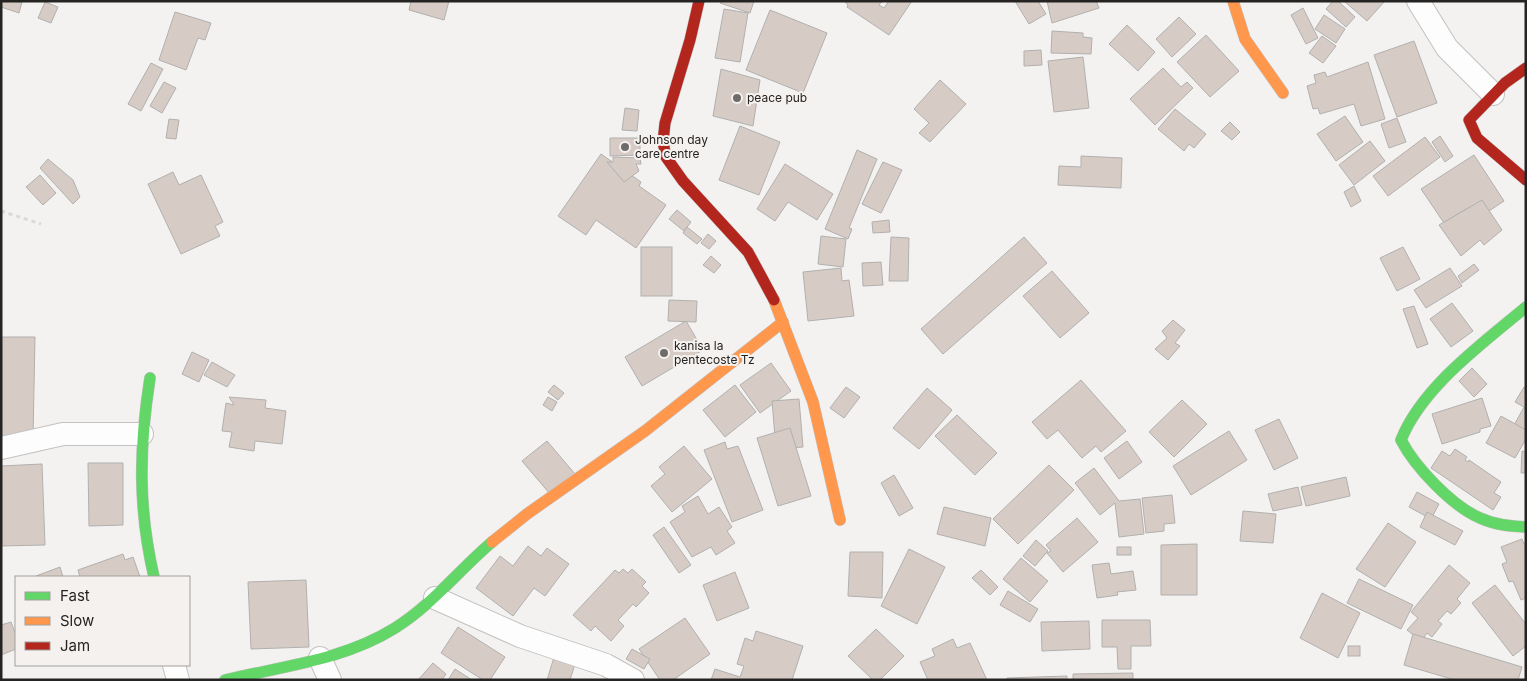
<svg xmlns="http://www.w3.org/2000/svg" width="1527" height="681" font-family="Inter,sans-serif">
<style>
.building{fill:#d6ccc5;stroke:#b1b0af}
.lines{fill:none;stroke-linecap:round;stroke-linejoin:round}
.street-casing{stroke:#c4c2c1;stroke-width:24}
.fast-casing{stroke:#c4c2c1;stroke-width:12}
.slow-casing{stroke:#c4c2c1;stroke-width:12}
.jam-casing{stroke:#c4c2c1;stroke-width:12}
.path{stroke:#dad8d8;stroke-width:3;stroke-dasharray:4 4;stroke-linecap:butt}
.street{stroke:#fdfdfd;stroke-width:22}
.fast{stroke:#63d668;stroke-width:11}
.slow{stroke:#ff974d;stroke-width:11}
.jam{stroke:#b3261e;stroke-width:11}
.poi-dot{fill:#6d6c6b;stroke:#f5f1ef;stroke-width:2}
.labels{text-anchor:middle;stroke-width:4;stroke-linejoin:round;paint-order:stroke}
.poi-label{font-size:12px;fill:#252423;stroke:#f5f1ef;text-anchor:start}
</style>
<rect width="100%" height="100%" fill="#f4f2f0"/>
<!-- building -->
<g class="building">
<polygon points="1,1 22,2 19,13 1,7"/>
<polygon points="411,1 449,1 444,20 409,10"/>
<polygon points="721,1 754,1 750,13 720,3"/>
<polygon points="844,1 882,1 879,5 884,8 889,1 912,1 889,35 847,7 848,5"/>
<polygon points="1015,1 1038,1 1046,14 1029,24"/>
<polygon points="1047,1 1096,1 1099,8 1052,23"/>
<polygon points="1333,1 1338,1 1355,17 1346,27 1326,9"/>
<polygon points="1344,1 1384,1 1384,2 1367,21"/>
<polygon points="45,2 58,7 51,23 38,18"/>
<polygon points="1303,8 1318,38 1306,44 1291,15"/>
<polygon points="724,9 748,13 740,62 715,58"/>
<polygon points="770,10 827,33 803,93 746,70"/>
<polygon points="175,12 211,23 205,40 198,38 186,70 159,60"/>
<polygon points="1324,15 1345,29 1336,43 1315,29"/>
<polygon points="1179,17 1196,34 1172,57 1156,39"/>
<polygon points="1127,25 1155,52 1138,71 1109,44"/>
<polygon points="1052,31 1083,33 1083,37 1092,38 1091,54 1051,53"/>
<polygon points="1206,35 1239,71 1210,97 1177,62"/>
<polygon points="1322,36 1336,46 1323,63 1309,53"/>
<polygon points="1414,41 1437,103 1397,117 1374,55"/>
<polygon points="1041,50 1042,65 1024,66 1024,51"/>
<polygon points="1083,57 1089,108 1054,112 1048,61"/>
<polygon points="1368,62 1385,119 1361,126 1354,104 1320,114 1318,108 1313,109 1307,86 1316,83 1314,75 1325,72 1327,77"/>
<polygon points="151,63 163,69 141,111 128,104"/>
<polygon points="1163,68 1181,87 1187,82 1193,88 1155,125 1130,99"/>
<polygon points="721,69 760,80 753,126 713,116"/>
<polygon points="940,80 966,104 930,142 919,133 929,123 914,109"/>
<polygon points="164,82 176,88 162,113 150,106"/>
<polygon points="625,108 639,110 637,131 622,130"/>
<polygon points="1175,109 1206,134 1194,148 1189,144 1184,151 1158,129"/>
<polygon points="1345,116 1363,142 1336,161 1317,134"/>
<polygon points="1397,118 1406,142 1389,148 1381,124"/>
<polygon points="169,119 179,120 176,139 166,138"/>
<polygon points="1230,122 1240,132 1232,140 1221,131"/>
<polygon points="740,126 780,142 759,195 719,180"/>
<polygon points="1440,136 1453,156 1445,162 1432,142"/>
<polygon points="1425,137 1440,157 1388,196 1373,176"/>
<polygon points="610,138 640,138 640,155 610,156"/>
<polygon points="1370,141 1385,161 1354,185 1339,165"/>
<polygon points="857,150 877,159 849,228 852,229 848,239 825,229"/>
<polygon points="601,154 641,182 639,186 666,205 636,248 596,220 586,235 558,216"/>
<polygon points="1474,155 1504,201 1474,221 1466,209 1444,223 1421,189"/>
<polygon points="1081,156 1122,158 1121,188 1058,185 1059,166 1081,167"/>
<polygon points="613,157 640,158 641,164 636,164 639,171 624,182 607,162 613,162"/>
<polygon points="48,159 73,180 80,197 73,204 40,168"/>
<polygon points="883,162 902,170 881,213 862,204"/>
<polygon points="785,164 833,194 817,220 788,202 775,221 757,209"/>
<polygon points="173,172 179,185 201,175 223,222 215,226 220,236 181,254 148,184"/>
<polygon points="40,175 56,193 43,205 26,187"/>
<polygon points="1354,186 1361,201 1351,207 1344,192"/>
<polygon points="1482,200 1502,230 1484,245 1480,240 1461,256 1439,225"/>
<polygon points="677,210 691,222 684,231 669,219"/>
<polygon points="889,220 890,232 873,233 872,222"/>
<polygon points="687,227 702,239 697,244 683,233"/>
<polygon points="708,234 716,241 709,249 701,243"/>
<polygon points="821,236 846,239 843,267 818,264"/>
<polygon points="891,237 909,238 908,281 889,281"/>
<polygon points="1024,237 1047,263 943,354 921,329"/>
<rect x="641" y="247" width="31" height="49"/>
<polygon points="1403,247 1420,279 1397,291 1380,258"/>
<polygon points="711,256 721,265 714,273 703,265"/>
<polygon points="881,262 883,285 863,286 862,263"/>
<polygon points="1474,264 1479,270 1462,283 1458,276"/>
<polygon points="841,268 842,281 849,280 854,316 808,321 803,272"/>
<polygon points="1450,268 1462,286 1426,308 1414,290"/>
<polygon points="1052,271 1089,313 1060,338 1023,296"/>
<polygon points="669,300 697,301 696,322 668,321"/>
<polygon points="1452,303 1473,331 1451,347 1430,319"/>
<polygon points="1414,306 1428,344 1417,348 1403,309"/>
<polygon points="1173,320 1185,330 1175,343 1180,346 1168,360 1155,349 1167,338 1162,331"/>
<polygon points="686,321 703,350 642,386 625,357"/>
<polygon points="1,337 35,337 33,437 1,436"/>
<polygon points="192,352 209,360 199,382 182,374"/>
<polygon points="212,362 235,375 227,387 204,375"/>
<polygon points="771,363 791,391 760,413 740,385"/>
<polygon points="1472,368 1487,384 1474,397 1459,381"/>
<polygon points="1081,380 1126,431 1101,452 1096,446 1082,458 1058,430 1047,439 1032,422"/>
<polygon points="554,385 564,393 558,400 548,392"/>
<polygon points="735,385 756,412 725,437 703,410"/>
<polygon points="846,387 860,397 844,418 830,408"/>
<polygon points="1524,387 1526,388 1526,437 1512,429 1524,407 1515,402"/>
<polygon points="927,388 952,410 919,449 893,428"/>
<polygon points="229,397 266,400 265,408 286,411 282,444 255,441 254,451 229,447 232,432 222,431 226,403 234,405"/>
<polygon points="548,397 557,402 552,411 543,405"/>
<polygon points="1482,398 1491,426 1480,429 1480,432 1442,444 1432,414"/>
<polygon points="799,399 803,447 776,449 772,401"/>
<polygon points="1182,400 1207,424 1174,457 1149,432"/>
<polygon points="957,415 997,453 975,475 935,436"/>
<polygon points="1501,416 1526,430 1526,439 1515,458 1486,443"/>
<polygon points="1279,419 1298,458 1274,470 1255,430"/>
<polygon points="790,428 811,496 778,506 757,438"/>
<polygon points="1229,431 1247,460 1191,495 1173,466"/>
<polygon points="547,441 575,474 550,494 522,461"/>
<polygon points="1127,441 1142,462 1119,479 1104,458"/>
<polygon points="725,442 727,449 738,446 763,510 732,522 704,450"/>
<polygon points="684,446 712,479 672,512 651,486 665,474 659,467"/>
<polygon points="1455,449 1467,457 1465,460 1468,462 1469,460 1501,482 1494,493 1501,497 1493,510 1431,468 1442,451 1450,456"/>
<polygon points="1522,451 1526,452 1526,473 1521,473"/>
<polygon points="88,463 123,463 123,525 89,526"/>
<polygon points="42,464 45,545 1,546 1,466"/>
<polygon points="1049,465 1074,490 1018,544 993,519"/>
<polygon points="1094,468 1119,501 1140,499 1144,534 1119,537 1115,503 1100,515 1075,483"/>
<polygon points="894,475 913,508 899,516 881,483"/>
<polygon points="1346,477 1350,496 1306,506 1301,487"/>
<polygon points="1298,487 1302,505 1273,511 1268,494"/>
<polygon points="1417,492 1439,504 1431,519 1409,507"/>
<polygon points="1172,495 1175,523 1164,524 1164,531 1146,533 1142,498"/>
<polygon points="698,496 708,514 719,507 732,527 727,531 735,543 716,555 711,547 692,557 670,522 685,512 682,506"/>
<polygon points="944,507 991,518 985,546 937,534"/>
<polygon points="1243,511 1276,514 1273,543 1240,541"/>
<polygon points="1427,512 1463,531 1455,545 1420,527"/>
<polygon points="1077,518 1098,542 1063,572 1047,553 1051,551 1046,545"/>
<polygon points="1388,523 1416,542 1385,587 1356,569"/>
<polygon points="664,527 691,565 679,573 653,535"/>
<polygon points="1522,539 1524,544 1526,543 1526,598 1521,600 1513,581 1509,582 1502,564 1507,562 1501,547"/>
<polygon points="1036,540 1048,551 1035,566 1023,556"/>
<polygon points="1197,544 1197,595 1161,595 1161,545"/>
<polygon points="528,546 541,556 547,548 569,564 545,596 534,588 513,616 476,588 500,556 513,566"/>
<rect x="1117" y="547" width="14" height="8"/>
<polygon points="909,549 945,567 917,624 881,606"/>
<polygon points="850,552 883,552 882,598 848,596"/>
<polygon points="123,554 125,560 133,557 140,577 80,577 78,570"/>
<polygon points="1021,558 1048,581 1030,602 1003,579"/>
<polygon points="1109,563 1111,574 1133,571 1136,590 1117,592 1118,595 1097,598 1092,565"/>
<polygon points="1449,565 1470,583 1457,599 1461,603 1451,614 1447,611 1438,621 1442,624 1432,637 1427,633 1421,641 1407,630 1418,618 1411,612"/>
<polygon points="60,567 63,577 37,577 36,576"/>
<polygon points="623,569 628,573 632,569 646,582 642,586 649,593 636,607 633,604 618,620 624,626 611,641 595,626 591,631 573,615 615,570 619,573"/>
<polygon points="981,570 998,587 990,595 972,578"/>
<polygon points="735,572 749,608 717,621 703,585"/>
<polygon points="1359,579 1413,605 1401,629 1347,603"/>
<polygon points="306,580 309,647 251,649 248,582"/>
<polygon points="1495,585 1526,624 1526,646 1513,656 1472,603"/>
<polygon points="1008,591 1038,609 1030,622 1000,605"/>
<polygon points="1322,593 1360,613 1338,658 1300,638"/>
<polygon points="685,618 710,654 673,680 660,680 639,649"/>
<polygon points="1102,620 1150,620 1151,646 1131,646 1131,669 1118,669 1117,647 1102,647"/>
<polygon points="1089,621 1090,649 1042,651 1041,622"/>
<polygon points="11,622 16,635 16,649 1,655 1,625"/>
<polygon points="458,627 505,657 490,680 483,680 441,653"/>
<polygon points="876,629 904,656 880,680 873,680 848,656"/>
<polygon points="756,631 803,646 792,680 711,680 715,669 740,677 744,666 737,664 745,638 753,641"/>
<polygon points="1413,634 1522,667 1518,680 1455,680 1404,665"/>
<polygon points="953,639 957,648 970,643 987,680 928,680 920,662 935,656 932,649"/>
<rect x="1348" y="646" width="12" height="10"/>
<polygon points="632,649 650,659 644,669 626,659"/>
<polygon points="555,654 576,661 570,680 547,680"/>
<polygon points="433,663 446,674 442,680 418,680"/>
<polygon points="455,669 472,680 448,680"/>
<polygon points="1133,673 1133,680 1073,680 1073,674"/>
<polygon points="1067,676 1067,680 1007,680 1007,678"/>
</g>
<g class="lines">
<!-- street casing -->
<g class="street-casing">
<g id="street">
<polyline points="1418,1 1447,48 1493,94"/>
<polyline points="1,448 63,434 142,434"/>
<polyline points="435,598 520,636 606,665 633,680"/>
<polyline points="320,658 330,680"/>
<polyline points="174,665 178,680"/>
</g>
</g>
<!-- fast casing -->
<g class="fast-casing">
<g id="fast">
<path d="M1526,307C1483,343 1422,387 1401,440C1415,467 1452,506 1480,518C1495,525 1510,526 1526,527"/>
<path d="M150,378C139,448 138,508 154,577"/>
<path d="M225,680C283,666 344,660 395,628C432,605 459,570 492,542"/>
</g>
</g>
<!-- slow casing -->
<g class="slow-casing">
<g id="slow">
<polyline points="1233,1 1245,39 1283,93"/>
<polyline points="774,300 813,402 840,520"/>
<polyline points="492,542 527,514 645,431 783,322"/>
</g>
</g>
<!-- jam casing -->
<g class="jam-casing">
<g id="jam">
<polyline points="699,1 690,40 665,123 663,142 666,157 683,181 748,252 774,300"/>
<polyline points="1526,68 1505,83 1469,120 1477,138 1526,180"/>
</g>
</g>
<!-- path -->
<polyline class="path" points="1,211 41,224"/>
<!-- street -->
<use href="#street" class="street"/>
<!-- fast -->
<use href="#fast" class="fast"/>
<!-- slow -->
<use href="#slow" class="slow"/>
<!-- jam -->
<use href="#jam" class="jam"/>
</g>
<!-- markers -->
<g class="poi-dot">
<circle cx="737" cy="98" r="5"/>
<circle cx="625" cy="147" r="5"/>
<circle cx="664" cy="353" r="5"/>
</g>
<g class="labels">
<!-- poi labels -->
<g class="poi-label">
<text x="747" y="102">peace pub</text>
<text x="635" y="144">Johnson day<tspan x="635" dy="14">care centre</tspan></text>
<text x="674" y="350">kanisa la<tspan x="674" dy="14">pentecoste Tz</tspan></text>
</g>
</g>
<!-- border -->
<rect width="1527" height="681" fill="none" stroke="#252423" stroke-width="5"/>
<!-- legend -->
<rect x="15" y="576" width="175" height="90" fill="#f5f1ef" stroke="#a29f9d"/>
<rect x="25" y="592" width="25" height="8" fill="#63d668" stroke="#a29f9d"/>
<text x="60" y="601" font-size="15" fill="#252423">Fast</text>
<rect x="25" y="617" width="25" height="8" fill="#ff974d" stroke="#a29f9d"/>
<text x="60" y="626" font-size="15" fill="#252423">Slow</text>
<rect x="25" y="642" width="25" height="8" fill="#b3261e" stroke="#a29f9d"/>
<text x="60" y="651" font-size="15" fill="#252423">Jam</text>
</svg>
